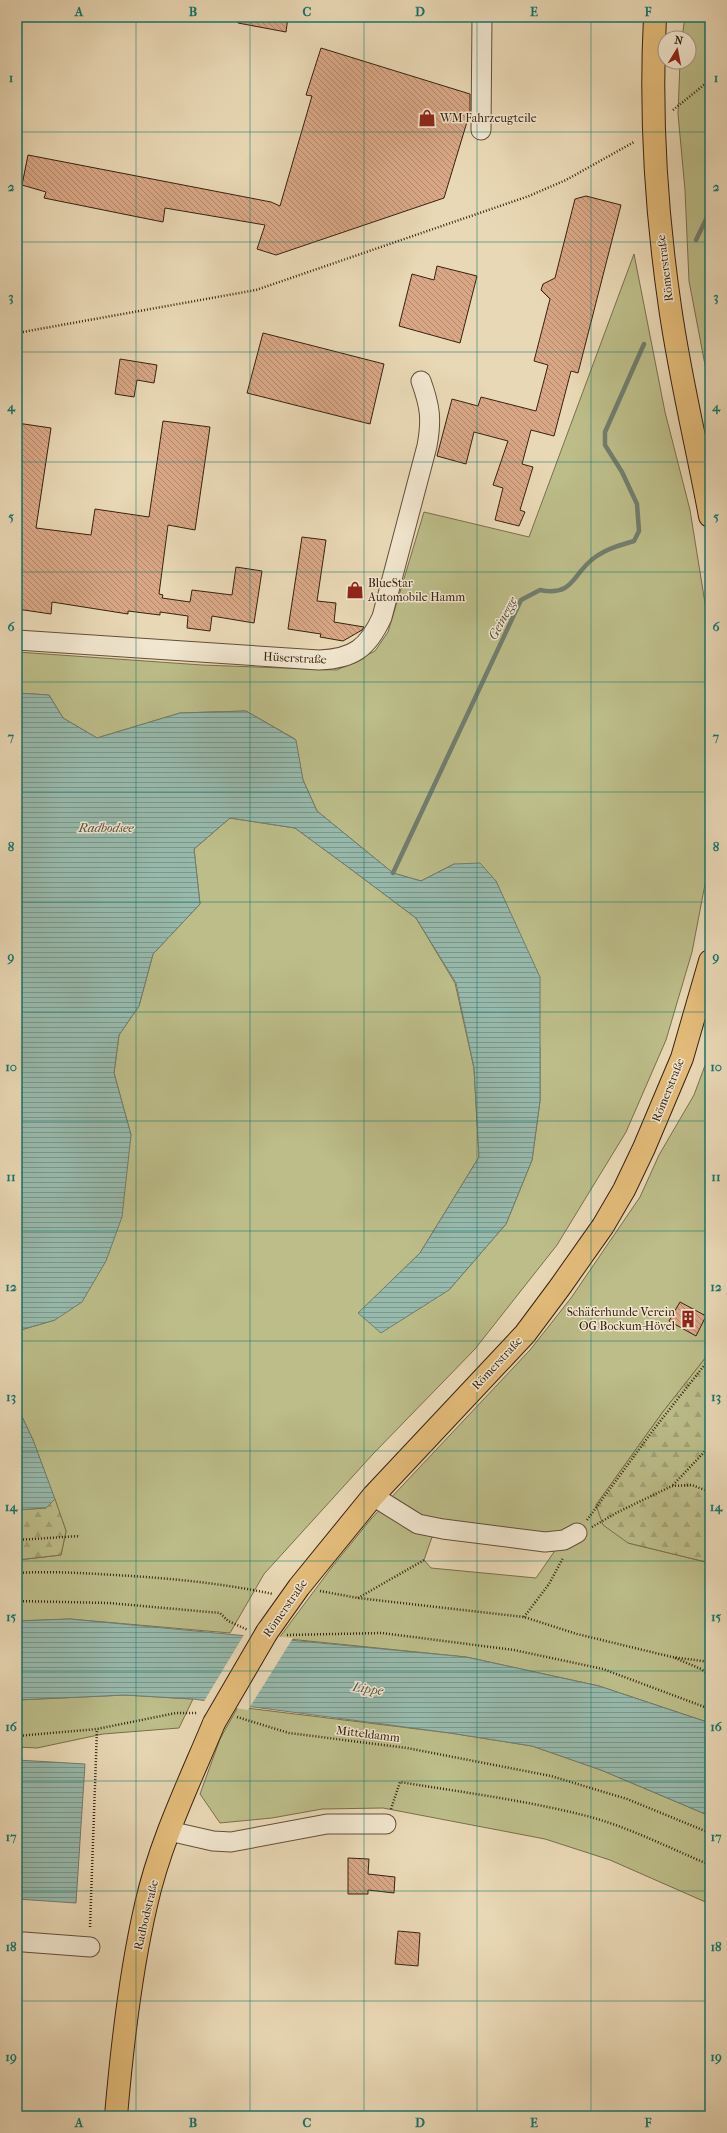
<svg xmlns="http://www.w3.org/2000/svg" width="727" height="2133" font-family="'IM FELL French Canon',serif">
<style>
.green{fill:#bcbd89;stroke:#7a6f4c;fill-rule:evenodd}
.forest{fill:url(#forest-firs);stroke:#7a6f4c}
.water{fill:url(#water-rules);stroke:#717d6e}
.pier{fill:#e9d8b5}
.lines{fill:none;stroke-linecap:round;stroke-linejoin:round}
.stream{stroke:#717d6e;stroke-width:4.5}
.building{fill:url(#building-back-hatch);stroke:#382110}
.minor-casing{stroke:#644f39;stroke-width:21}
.major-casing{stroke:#382110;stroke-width:24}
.path{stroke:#382110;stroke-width:2.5;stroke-dasharray:1 2;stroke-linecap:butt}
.minor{stroke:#f1e6cf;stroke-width:19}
.major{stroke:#e4bc7a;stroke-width:22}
.major-bridge-casing{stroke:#382110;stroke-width:24;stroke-linecap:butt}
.major-bridge{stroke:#e4bc7a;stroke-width:22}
.grid{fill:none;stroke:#0f766e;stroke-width:1;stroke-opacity:0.55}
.labels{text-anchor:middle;stroke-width:3;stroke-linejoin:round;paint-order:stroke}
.poi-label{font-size:12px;fill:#382110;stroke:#f1e6cf;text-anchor:start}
.street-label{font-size:12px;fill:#382110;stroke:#f1e6cf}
.water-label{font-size:13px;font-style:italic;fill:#544f3f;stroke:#f1e6cf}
.neatline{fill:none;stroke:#0f766e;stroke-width:1.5}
.grid-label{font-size:13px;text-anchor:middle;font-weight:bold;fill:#0f766e}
</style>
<defs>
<pattern id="forest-firs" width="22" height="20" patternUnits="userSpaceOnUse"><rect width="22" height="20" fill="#bcbd89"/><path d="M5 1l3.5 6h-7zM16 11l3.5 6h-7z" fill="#a2a275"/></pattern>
<pattern id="water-rules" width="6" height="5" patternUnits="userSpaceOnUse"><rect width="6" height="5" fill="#97baad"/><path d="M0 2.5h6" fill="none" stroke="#7c978b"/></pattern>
<pattern id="building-back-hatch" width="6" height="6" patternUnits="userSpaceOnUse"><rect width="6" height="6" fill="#d9a786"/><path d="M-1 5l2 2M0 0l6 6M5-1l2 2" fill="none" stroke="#b1886c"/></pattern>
</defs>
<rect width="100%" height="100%" fill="#e9d8b5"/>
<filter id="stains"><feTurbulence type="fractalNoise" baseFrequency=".005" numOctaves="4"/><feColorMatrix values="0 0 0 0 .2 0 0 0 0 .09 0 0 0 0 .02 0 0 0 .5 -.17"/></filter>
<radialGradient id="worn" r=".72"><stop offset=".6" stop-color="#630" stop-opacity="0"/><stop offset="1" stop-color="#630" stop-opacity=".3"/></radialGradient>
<!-- green -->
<g class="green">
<polygon points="685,17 710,17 710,391 689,281 685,190 678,114 680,62 689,62 689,38 682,38"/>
<polygon points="634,254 665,412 690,510 710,634 710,858 692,952 666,1040 626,1132 557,1245 475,1349 373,1454 264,1574 230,1633 70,1619 17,1621 17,1560 61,1555 66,1531 33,1440 17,1406 17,1331 55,1320 131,1135 114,1073 119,1035 139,1006 153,954 200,904 194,849 230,818 295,828 352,870 416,918 455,983 474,1068 479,1157 420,1253 359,1313 449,1290 506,1224 532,1160 540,1101 540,1047 511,916 496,881 454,864 421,881 393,873 317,811 303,780 295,739 246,711 180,713 97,738 63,718 49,695 17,693 17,652 202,665 337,670 375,651 388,632 424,512 529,537"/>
<path d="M710,1052V1352L662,1413L596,1505L628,1543L710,1563V1723L599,1686L466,1657L279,1638L332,1567L371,1519L530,1350L571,1298L640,1197L659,1155L694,1095ZM432,1537L553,1551L554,1552L536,1578L431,1568L424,1560Z"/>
<polygon points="125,1695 193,1699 179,1728 103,1734 37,1748 17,1747 17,1700"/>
<polygon points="238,1707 450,1733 532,1746 601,1770 710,1816 710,1904 610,1860 545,1839 383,1808 322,1809 272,1818 220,1823 200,1794 220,1739"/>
</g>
<!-- forest -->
<g class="forest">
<polygon points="710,1352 710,1563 628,1543 603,1525 596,1505 662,1413"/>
<polygon points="55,1499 66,1531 61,1555 17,1560 17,1510 46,1508"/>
</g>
<!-- water -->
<g class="water">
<polygon points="17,693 49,695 63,718 97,738 180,713 246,711 296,740 303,780 317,811 393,873 421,881 454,864 480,863 496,881 540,977 540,1101 532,1160 506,1224 449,1290 381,1333 358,1313 420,1253 479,1157 474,1068 456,983 416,918 352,870 295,828 230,818 194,849 200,904 153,954 139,1006 119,1035 114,1073 131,1135 122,1217 106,1261 82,1302 55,1320 17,1331"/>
<polygon points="17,1406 33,1440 55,1499 46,1508 17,1510"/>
<polygon points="70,1619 466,1657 599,1686 710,1723 710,1816 601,1770 532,1746 450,1733 193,1699 125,1695 17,1700 17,1621"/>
<polygon points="17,1760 85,1764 76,1903 17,1899"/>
</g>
<!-- pier -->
<polygon class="pier" points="245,1633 293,1638 248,1710 203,1703"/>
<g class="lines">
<!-- stream -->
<g class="stream">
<polyline points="696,240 710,211"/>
<path d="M393,873L521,600L540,590C574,597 572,574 594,558C606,549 620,545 634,541L639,531L637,504L622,472L605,445V432L644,344"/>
</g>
</g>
<!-- building -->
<g class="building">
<polygon points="238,17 288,17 286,32 238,23"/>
<polygon points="321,48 470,94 470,112 444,198 276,255 257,249 265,225 165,208 163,222 44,198 46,192 22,185 28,155 271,202 280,206 312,96 306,95"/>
<polygon points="586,196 621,205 578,373 571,371 554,436 531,430 522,464 533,467 520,510 525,512 519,526 495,520 503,488 493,485 508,441 474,432 466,464 437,456 452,399 478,406 481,397 536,411 548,365 534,361 550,299 541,290 543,284 555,278 575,199"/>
<polygon points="437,266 477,276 460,343 399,326 412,274 434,280"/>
<polygon points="263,333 384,364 370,424 247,393"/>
<polygon points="120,359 157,365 154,383 137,380 134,397 115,394"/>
<polygon points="163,421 210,427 195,530 168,525 159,594 163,595 162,598 190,602 192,590 232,595 236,567 262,571 254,623 212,616 210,631 187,628 188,616 160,612 160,615 128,611 128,614 52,602 51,614 17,609 17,423 51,428 36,528 91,535 95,509 149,517"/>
<polygon points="302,537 326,540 317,601 336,603 334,622 364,627 362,630 343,641 320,637 321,634 288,629"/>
<polygon points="680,1302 706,1316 696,1336 669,1321"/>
<polygon points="348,1858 369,1859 368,1874 395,1877 394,1893 368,1890 368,1894 348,1894"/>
<polygon points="398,1931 420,1933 418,1966 395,1964"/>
</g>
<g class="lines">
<!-- minor casing -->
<g class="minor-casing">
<g id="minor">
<polyline points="481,130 482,17"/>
<path d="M17,640L319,660C353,659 368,648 382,617L427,446C432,419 430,406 421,381"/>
<polyline points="373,1496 418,1524 443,1529 545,1542 564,1540 577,1533"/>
<polyline points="169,1831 213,1841 231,1842 327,1824 386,1824"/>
<polyline points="24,1942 90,1947"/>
</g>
</g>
<!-- major casing -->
<g class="major-casing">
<g id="major">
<path d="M655,17C650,114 656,211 670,307C680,378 697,446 710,516"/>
<polyline points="267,1632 299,1587 373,1496 525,1334 560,1287 603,1226 624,1190 644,1148 682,1058 710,961"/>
<path d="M116,2116C122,2046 130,1974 146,1905C160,1842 189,1783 214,1723"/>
</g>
</g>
<!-- path -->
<g class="path">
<polyline points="673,110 710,80"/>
<polyline points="17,333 256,290 529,196 566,180 634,142"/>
<polyline points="673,1485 710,1446"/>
<polyline points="587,1520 654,1429 710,1358"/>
<polyline points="592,1527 618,1512 672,1486 692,1485 710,1492"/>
<polyline points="17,1540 80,1536"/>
<path d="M17,1573C50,1571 82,1573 115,1575C168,1578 221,1583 273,1594"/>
<polyline points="320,1591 358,1598 524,1617 577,1634 672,1657 710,1662"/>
<polyline points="358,1598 424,1560"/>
<polyline points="17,1601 109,1603 220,1613 228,1621 248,1630"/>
<polyline points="524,1617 549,1584 563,1558"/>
<polyline points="287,1635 382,1633 514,1650 603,1669 710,1709"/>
<polyline points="675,1658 701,1669 710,1676"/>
<polyline points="237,1717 289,1733 407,1748 551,1776 627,1799 710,1833"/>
<polyline points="17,1736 97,1729 176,1713 198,1713"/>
<path d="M391,1809L400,1782C461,1792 523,1800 583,1815C627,1826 669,1848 710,1865"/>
<polyline points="90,1927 97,1729"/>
</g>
<!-- minor -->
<use href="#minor" class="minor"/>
<!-- major -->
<use href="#major" class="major"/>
<!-- major-bridge casing -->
<g class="major-bridge-casing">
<polyline id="major-bridge" points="214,1723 267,1632"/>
</g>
<!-- major-bridge -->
<use href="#major-bridge" class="major-bridge"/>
</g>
<!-- grid -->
<path class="grid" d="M136,17V2116M250,17V2116M364,17V2116M477,17V2116M591,17V2116M17,132H710M17,242H710M17,352H710M17,462H710M17,572H710M17,682H710M17,792H710M17,902H710M17,1012H710M17,1121H710M17,1231H710M17,1341H710M17,1451H710M17,1561H710M17,1671H710M17,1781H710M17,1891H710M17,2001H710"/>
<!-- icons -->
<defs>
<g id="shop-bare" transform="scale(1.38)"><path d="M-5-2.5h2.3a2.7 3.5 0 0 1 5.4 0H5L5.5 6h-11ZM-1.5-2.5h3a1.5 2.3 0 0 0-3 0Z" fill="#8f2418" stroke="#f1e6cf" stroke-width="2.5" paint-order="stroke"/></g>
<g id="building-bare" transform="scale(1.38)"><path d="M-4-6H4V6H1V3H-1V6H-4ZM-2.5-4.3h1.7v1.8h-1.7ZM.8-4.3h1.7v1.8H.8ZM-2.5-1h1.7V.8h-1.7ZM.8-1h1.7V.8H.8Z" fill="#8f2418" stroke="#f1e6cf" stroke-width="2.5" paint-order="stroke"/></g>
</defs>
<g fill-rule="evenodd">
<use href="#shop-bare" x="427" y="118"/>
<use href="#shop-bare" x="355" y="590"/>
<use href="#building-bare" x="688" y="1319"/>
</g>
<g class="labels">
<!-- poi labels -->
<g class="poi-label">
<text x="440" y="122">WM Fahrzeugteile</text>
<text x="368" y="587">BlueStar<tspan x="368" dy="14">Automobile Hamm</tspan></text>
<text x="675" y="1316" text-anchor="end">Schäferhunde Verein<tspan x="675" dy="14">OG Bockum-Hövel</tspan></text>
</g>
<!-- street labels -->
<g class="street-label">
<text transform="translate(665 268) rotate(-97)" y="4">Römerstraße</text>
<text transform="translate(295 658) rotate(3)" y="4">Hüserstraße</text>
<text transform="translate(668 1090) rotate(-68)" y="4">Römerstraße</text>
<text transform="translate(497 1363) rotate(-47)" y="4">Römerstraße</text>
<text transform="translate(285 1608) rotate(-55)" y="4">Römerstraße</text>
<text transform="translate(368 1734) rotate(7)" y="4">Mitteldamm</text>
<text transform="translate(146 1915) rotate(-77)" y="4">Radbodstraße</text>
</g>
<!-- water labels -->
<g class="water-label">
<text transform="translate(502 618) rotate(-62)" y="5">Geinegge</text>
<text x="106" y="832">Radbodsee</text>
<text transform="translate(368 1688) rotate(8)" y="5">Lippe</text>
</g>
</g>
<!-- margin -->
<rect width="727" height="2133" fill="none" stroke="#e9d8b5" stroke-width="44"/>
<!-- north arrow -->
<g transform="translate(677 50) rotate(10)"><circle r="19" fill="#f1e6cf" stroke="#a79783"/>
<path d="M0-3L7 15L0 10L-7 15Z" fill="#8f2418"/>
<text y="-6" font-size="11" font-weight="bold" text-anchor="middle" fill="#382110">N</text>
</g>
<rect x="22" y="22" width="683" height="2089" class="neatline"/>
<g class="grid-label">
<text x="79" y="16">A</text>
<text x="193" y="16">B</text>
<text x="307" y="16">C</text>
<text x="420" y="16">D</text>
<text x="534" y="16">E</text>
<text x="648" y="16">F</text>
<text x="11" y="82">1</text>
<text x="716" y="82">1</text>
<text x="11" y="191">2</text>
<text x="716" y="191">2</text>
<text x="11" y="301">3</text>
<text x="716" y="301">3</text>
<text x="11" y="411">4</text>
<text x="716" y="411">4</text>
<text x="11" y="521">5</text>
<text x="716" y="521">5</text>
<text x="11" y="631">6</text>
<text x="716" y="631">6</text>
<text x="11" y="741">7</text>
<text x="716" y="741">7</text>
<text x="11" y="851">8</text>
<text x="716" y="851">8</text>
<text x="11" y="961">9</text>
<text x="716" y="961">9</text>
<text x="11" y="1071">10</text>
<text x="716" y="1071">10</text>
<text x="11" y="1181">11</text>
<text x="716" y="1181">11</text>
<text x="11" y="1291">12</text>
<text x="716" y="1291">12</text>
<text x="11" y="1401">13</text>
<text x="716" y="1401">13</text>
<text x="11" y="1511">14</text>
<text x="716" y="1511">14</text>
<text x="11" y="1621">15</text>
<text x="716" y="1621">15</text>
<text x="11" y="1731">16</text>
<text x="716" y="1731">16</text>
<text x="11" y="1841">17</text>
<text x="716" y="1841">17</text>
<text x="11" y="1951">18</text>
<text x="716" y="1951">18</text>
<text x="11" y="2061">19</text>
<text x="716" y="2061">19</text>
<text x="79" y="2127">A</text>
<text x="193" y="2127">B</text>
<text x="307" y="2127">C</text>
<text x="420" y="2127">D</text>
<text x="534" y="2127">E</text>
<text x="648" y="2127">F</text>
</g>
<rect width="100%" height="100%" filter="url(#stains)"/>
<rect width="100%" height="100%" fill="url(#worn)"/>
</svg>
